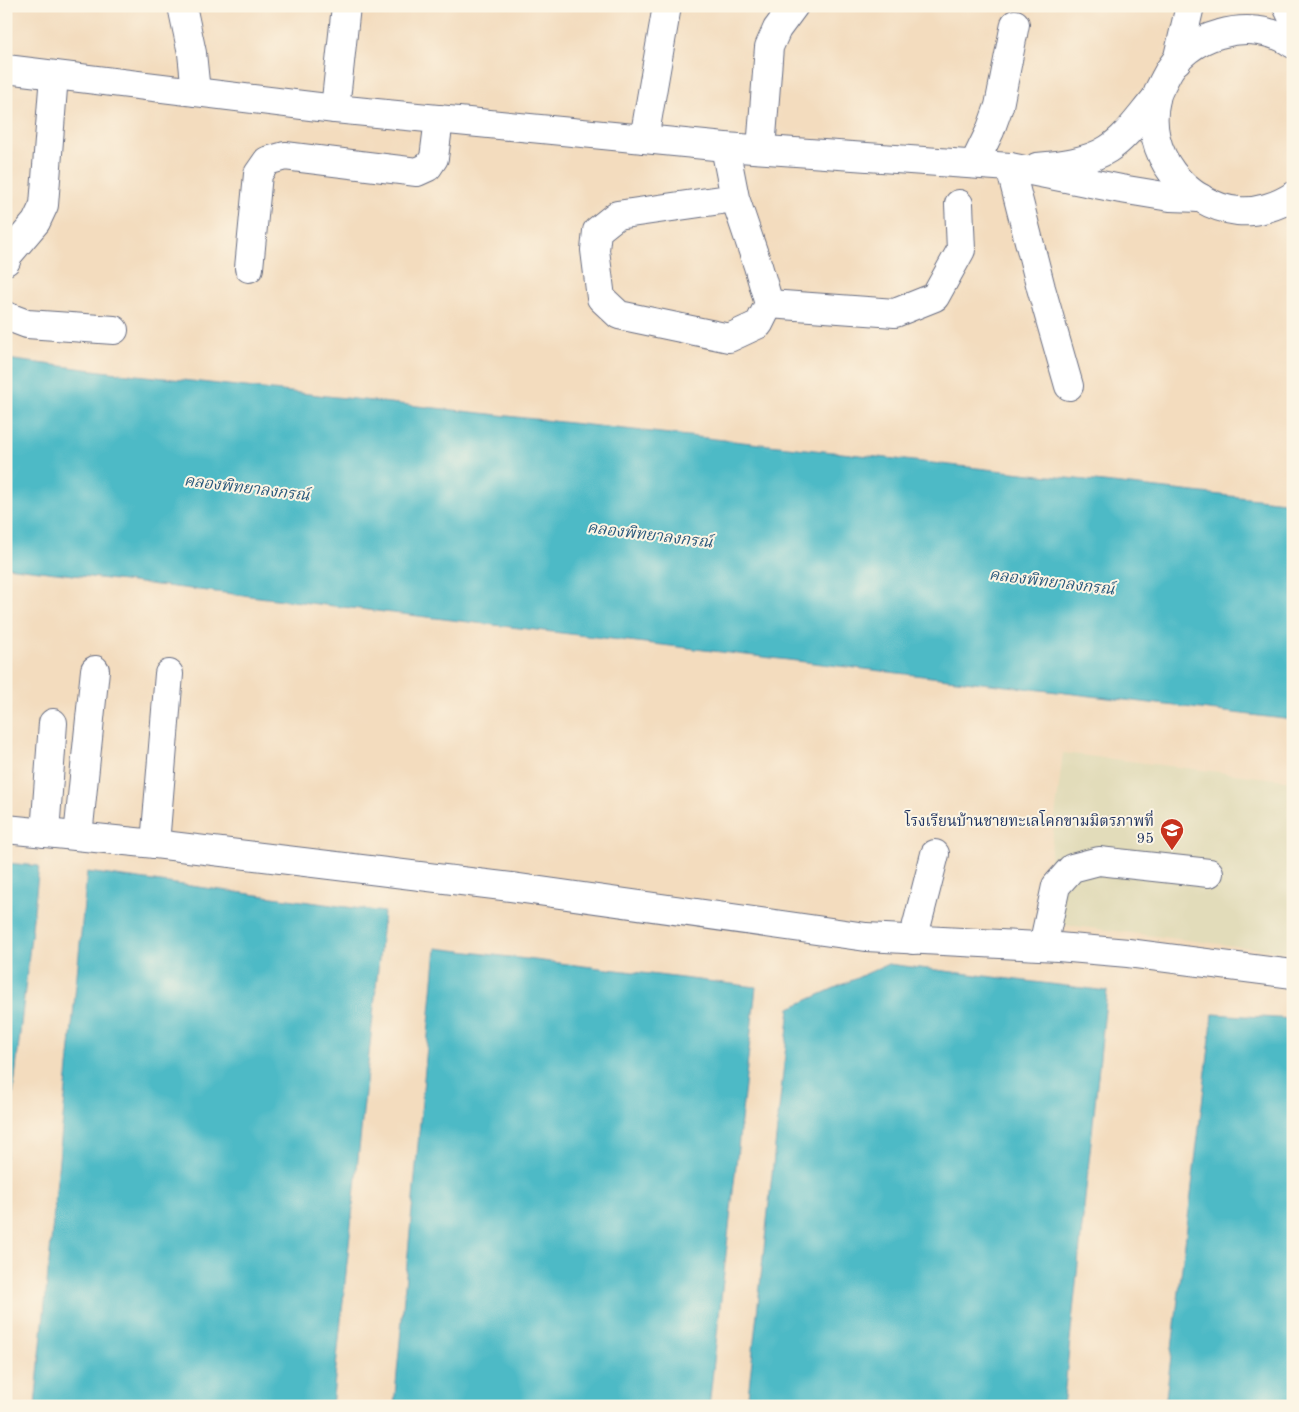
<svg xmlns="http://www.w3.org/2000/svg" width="1299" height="1412" font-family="'Old Standard TT','Noto Serif Thai',serif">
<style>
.built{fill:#e2dcba}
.water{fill:#4dbac6;stroke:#347492}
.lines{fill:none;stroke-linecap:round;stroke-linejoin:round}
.minor-casing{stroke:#676c80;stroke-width:30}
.major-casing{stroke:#676c80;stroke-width:30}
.minor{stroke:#fff;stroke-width:28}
.major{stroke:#fff;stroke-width:28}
.labels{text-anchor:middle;stroke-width:4;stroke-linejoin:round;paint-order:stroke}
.poi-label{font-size:15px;fill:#1b2f5e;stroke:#fcf5e5;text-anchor:end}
.water-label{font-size:16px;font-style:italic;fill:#2a597d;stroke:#fcf5e5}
</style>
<rect width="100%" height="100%" fill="#fcf5e5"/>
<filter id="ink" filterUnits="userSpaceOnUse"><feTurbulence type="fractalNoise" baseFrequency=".02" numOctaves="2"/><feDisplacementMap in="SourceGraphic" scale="10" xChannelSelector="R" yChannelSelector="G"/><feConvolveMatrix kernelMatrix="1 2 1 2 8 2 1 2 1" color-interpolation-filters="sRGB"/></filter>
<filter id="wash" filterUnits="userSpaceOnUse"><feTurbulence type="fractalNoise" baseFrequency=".0096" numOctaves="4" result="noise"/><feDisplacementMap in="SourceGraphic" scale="20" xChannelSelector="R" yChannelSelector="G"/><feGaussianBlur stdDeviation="1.12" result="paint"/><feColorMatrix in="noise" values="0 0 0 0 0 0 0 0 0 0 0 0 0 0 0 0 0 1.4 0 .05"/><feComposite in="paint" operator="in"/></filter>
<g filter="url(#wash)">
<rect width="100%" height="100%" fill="#f3dcbe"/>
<!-- built -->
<polygon class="built" points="1063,753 1293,781 1293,953 1042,922"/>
<!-- water -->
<g class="water">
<polygon points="6,359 101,371 1293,503 1293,720 6,567"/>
<polygon points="6,863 39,866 6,1157"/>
<polygon points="87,872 384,912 332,1406 35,1406"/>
<polygon points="436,948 756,987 709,1406 394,1406"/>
<polygon points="888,964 1107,991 1063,1406 747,1406 790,1008"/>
<polygon points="1213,1014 1293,1019 1293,1406 1165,1406"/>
</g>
</g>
<g filter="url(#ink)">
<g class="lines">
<!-- minor casing -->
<g class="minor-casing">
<g id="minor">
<polyline points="182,6 192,53 196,92"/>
<polyline points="6,69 335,109 644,139 725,147 1010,167 1121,189 1170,197 1201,198"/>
<polyline points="335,109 346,6"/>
<polyline points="644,139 667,6"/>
<polyline points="725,147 735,198 758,266 769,304 759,324 729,338 619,315 601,298 595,250 597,231 617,215 735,198"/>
<polyline points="761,149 769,47 777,29 794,6"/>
<polyline points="974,164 990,131 999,106 1015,24"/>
<polyline points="1010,167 1041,288 1069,386"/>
<path d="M1037,167C1060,165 1088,162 1108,149C1127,137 1141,115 1156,98"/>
<polyline points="6,261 8,255 36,222 44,205 54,75"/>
<polyline points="249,268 258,174 267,161 285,156 417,172 428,167 434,158 439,119"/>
<polyline points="769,304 895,313 935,297 961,250 959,204"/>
<polyline points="6,316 27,324 114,330"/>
<polyline points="6,829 155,844 511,887 866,937 1058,947 1128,953 1293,974"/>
<polyline points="45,833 53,723"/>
<polyline points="78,836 95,670"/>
<polyline points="155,844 169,674"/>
<polyline points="913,940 935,854"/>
<polyline points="1043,946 1056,886 1072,868 1099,861 1209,873"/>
</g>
</g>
<!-- major casing -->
<g class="major-casing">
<g id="major">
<polyline points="1287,6 1293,19"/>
<path d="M1293,44C1272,29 1244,27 1220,34C1197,40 1175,56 1165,78C1162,84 1157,92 1156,99C1143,152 1185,205 1238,211C1256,213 1278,206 1293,196"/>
<polyline points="1177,61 1190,6"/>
</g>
</g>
<!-- minor -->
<use href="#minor" class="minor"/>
<!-- major -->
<use href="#major" class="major"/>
</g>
</g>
<!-- icons -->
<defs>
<g id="school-pin" transform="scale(1.25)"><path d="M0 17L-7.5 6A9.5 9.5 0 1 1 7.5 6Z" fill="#c8321e" stroke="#fcf5e5"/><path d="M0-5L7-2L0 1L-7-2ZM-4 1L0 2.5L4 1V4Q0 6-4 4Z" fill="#fff"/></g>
</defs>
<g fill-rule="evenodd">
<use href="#school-pin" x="1172" y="830"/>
</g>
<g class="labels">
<!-- poi labels -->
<g class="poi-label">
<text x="1154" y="826">โรงเรียนบ้านชายทะเลโคกขามมิตรภาพที่<tspan x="1154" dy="17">95</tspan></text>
</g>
<!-- water labels -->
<g class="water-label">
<text transform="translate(247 487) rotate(7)" y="6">คลองพิทยาลงกรณ์</text>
<text transform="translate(650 534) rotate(7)" y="6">คลองพิทยาลงกรณ์</text>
<text transform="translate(1052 581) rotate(7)" y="6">คลองพิทยาลงกรณ์</text>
</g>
</g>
<!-- margin -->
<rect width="1299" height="1412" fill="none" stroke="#fcf5e5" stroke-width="25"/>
</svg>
